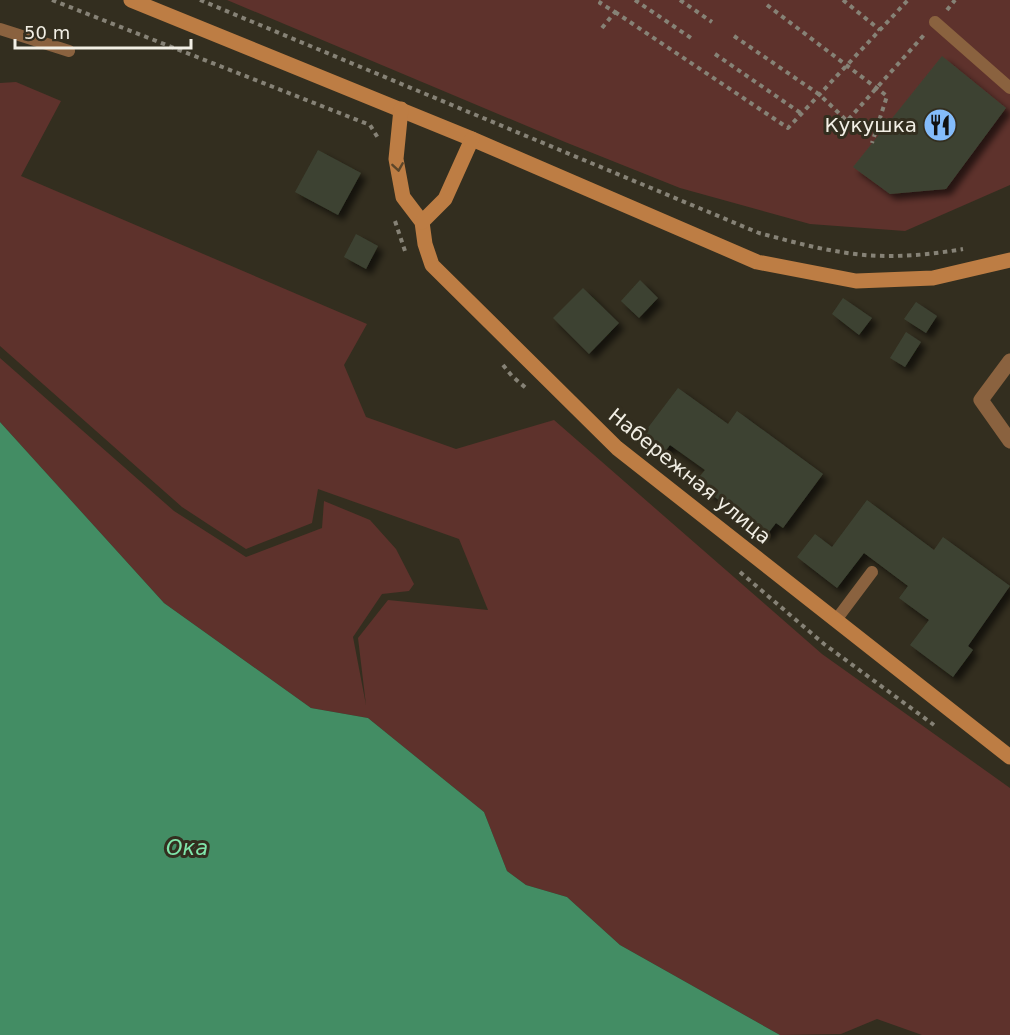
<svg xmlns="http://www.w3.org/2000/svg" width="1010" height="1035" font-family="'DejaVu Sans',sans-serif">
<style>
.green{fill:#5e322c}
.water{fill:#438d64}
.building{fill:#3d4333;filter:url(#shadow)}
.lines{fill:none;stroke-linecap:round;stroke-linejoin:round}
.path{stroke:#868276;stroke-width:4;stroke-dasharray:4.5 4.5;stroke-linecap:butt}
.lane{stroke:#8a623f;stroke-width:12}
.street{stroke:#8a623f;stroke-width:15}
.secondary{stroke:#bd7d44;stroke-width:15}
.oneway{stroke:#5c462a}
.labels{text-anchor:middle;stroke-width:6;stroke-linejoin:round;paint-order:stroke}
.poi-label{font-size:20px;fill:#f2efe5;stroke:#332e1f;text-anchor:end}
.street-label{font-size:20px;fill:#f2efe5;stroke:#332e1f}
.water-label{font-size:21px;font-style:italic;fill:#80e6ab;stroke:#332e1f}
</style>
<defs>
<filter id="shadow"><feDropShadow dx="5.5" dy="5.5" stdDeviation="3" flood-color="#0009"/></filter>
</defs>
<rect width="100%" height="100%" fill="#332e1f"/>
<!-- green -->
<g class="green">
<polygon points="227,0 1010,0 1010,185 905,231 810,224 680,188 565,142"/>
<polygon points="16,82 61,101 21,176 367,324 344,365 366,417 456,449 554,420 822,654 1010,788 1010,1035 922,1035 877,1019 841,1034 780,1035 620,945 567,897 526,885 507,871 484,812 368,718 311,708 164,603 0,422 0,358 174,511 246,557 322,528 324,501 370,520 396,549 414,584 409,591 382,594 353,637 366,705 358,638 388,600 488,610 459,539 318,489 312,523 246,549 182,507 0,346 0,83"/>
</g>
<!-- water -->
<polygon class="water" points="0,422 164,603 311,708 368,718 484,812 507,871 526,885 567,897 620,945 780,1035 0,1035"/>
<!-- building -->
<g class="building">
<polygon points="942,56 1006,108 946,189 890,194 853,167"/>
<polygon points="318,150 361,173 338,215 295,192"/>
<polygon points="356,234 378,246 366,269 344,257"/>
<polygon points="640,280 658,298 639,318 621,301"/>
<polygon points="583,288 619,323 589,354 553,318"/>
<polygon points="843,298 872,318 859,335 832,314"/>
<polygon points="916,302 937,316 926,333 904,319"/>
<polygon points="906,332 921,342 905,367 890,358"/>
<polygon points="678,388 728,424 737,411 823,474 783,528 776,523 766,536 695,482 705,470 670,445 664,453 641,437"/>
<polygon points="867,500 934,550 943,537 1010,586 968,646 973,650 953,677 910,645 929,620 899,598 908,586 864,553 837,588 797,557 815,534 832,547"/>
</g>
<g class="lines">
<!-- path -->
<g class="path">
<polyline points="52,0 370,125 378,138"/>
<path d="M200,0L759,233C786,240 814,248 841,252C881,259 923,256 963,249"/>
<polyline points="635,0 694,40"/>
<polyline points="680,0 712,22"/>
<polyline points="843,0 880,30"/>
<polyline points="767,5 887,96 872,143"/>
<polyline points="947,10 955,0"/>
<polyline points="615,12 788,128 908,0"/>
<polyline points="602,28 615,12 600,3 602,0"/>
<polyline points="734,36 820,95 847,121 924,35"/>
<polyline points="715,54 802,114"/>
<polyline points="395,221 405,251"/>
<polyline points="503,365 512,376 527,389"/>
<polyline points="740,572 824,644 934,725"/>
</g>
<!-- lane -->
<g class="lane">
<polyline points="935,22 1010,88"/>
<polyline points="0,29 69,51"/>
<polyline points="836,620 872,572"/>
</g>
<!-- street -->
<polyline class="street" points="1010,361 981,400 1010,441"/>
<!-- secondary -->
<g class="secondary">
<polyline points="131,0 472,139 757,262 856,281 933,278 1010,260"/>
<polyline points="401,109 396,159 403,197 422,222 425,244 432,265 617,448 1010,757"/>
<polyline points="422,222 445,199 472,139"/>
</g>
</g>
<!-- one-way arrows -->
<defs><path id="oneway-chevron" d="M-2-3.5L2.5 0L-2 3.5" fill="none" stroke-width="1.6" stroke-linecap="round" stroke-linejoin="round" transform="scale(1.5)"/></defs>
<use class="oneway" href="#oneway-chevron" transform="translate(398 167) rotate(81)"/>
<!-- icons -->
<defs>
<g id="restaurant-disc" transform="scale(1.725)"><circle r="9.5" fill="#84bcfb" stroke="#332e1f"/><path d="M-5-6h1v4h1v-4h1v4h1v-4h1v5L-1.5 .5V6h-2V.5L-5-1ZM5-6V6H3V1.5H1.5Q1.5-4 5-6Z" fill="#111"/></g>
</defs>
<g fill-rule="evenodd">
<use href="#restaurant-disc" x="940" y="125"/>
</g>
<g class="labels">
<!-- poi labels -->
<g class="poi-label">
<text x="917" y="132">Кукушка</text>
</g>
<!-- street labels -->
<g class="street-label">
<text transform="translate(690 476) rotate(39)" y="7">Набережная улица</text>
</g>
<!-- water labels -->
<g class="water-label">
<text x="187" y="855">Ока</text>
</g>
</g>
<!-- scale -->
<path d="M15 39v9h176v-9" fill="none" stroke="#f2efe5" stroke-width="3"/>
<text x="24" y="39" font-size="18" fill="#f2efe5" stroke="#332e1f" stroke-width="4.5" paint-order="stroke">50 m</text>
</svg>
